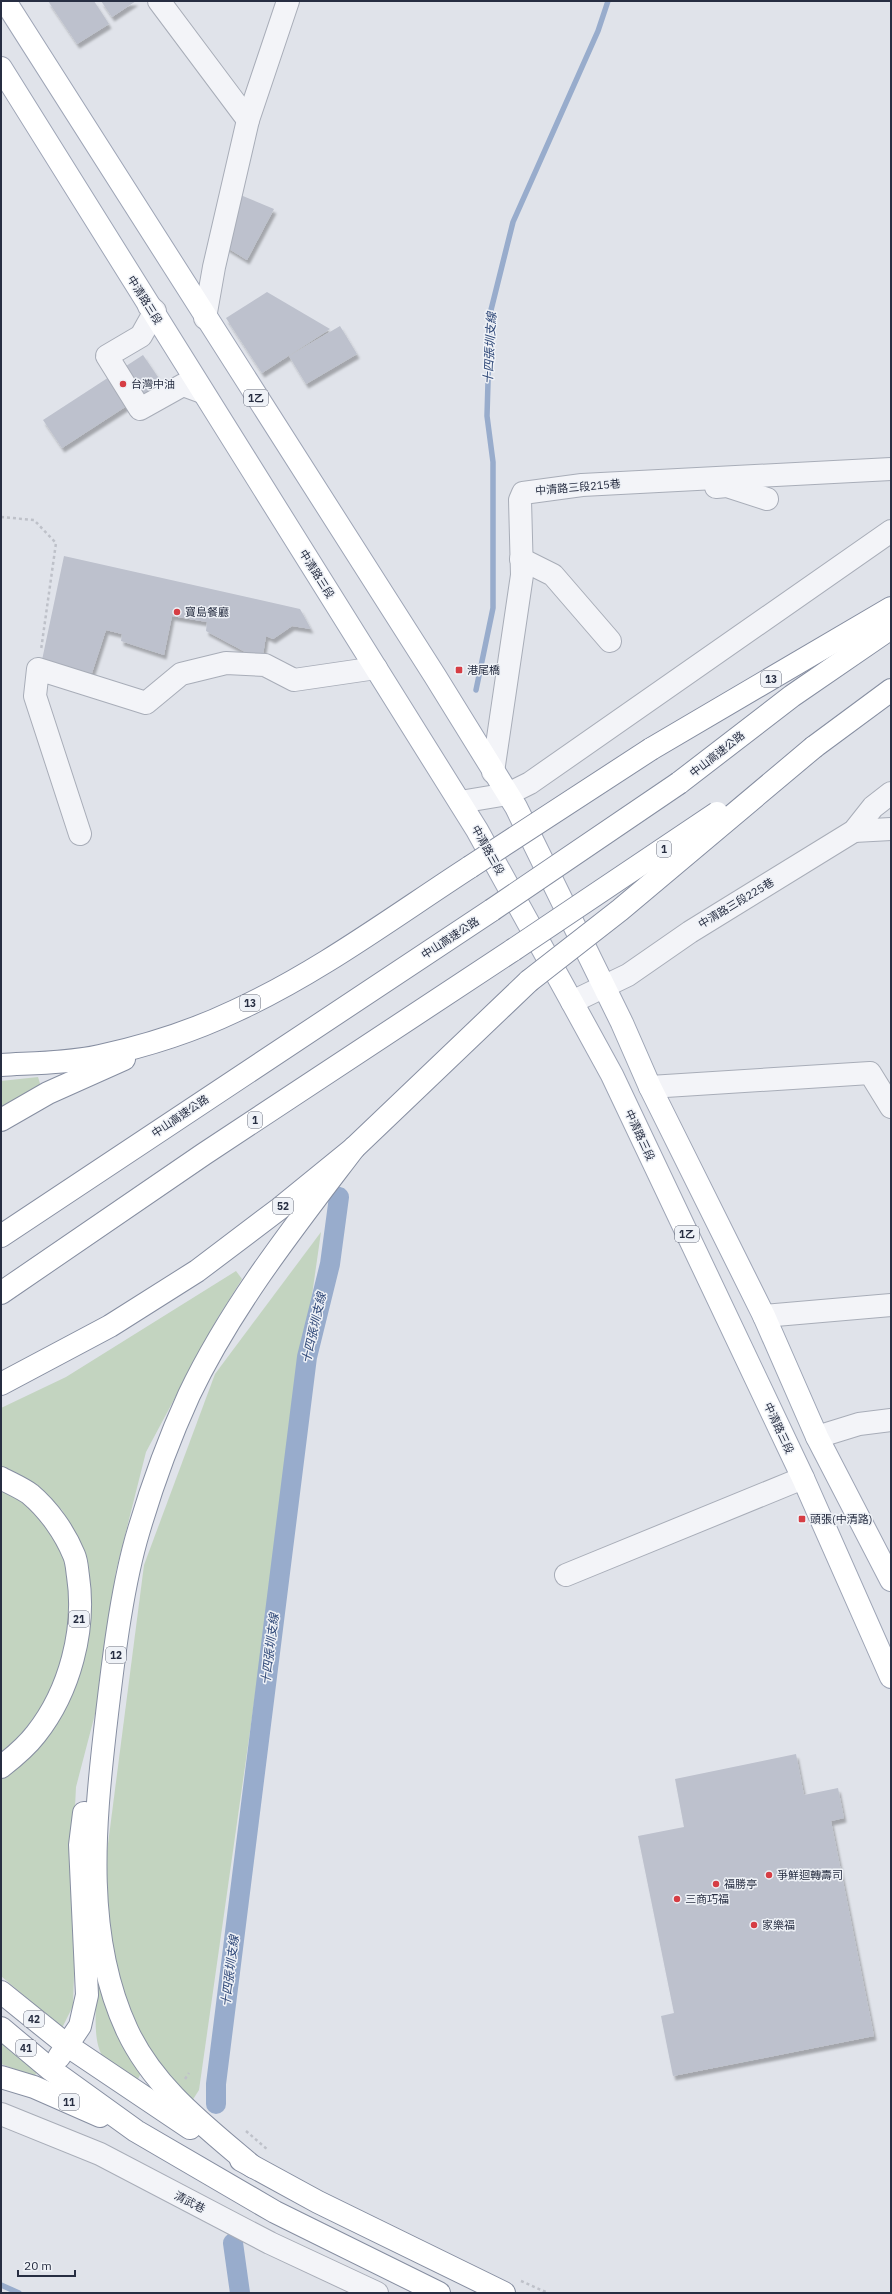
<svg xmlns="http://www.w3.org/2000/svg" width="892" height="2294" font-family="'IBM Plex Sans','Noto Sans TC',sans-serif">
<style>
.green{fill:#c3d4c0}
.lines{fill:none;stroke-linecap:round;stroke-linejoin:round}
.stream{stroke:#98accc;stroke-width:5.5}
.canal{stroke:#98accc;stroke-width:20}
.building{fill:#bdc1cd;filter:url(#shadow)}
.minor-casing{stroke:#a8adb8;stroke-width:24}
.major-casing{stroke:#9ea5b6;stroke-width:24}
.highway-casing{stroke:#868ea1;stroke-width:24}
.path{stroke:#bec1c9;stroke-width:2.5;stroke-dasharray:3 3;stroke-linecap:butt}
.minor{stroke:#f3f4f8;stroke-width:22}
.major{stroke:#fff;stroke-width:22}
.highway{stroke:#fff;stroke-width:22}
.highway-bridge-casing{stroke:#868ea1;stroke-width:24;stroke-linecap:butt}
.highway-bridge{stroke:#fff;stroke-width:22}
.poi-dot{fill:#d63d44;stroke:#eff2f7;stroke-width:1.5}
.labels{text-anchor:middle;stroke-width:3;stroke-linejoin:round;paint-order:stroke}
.shield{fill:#eff2f7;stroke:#636978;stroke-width:1}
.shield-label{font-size:10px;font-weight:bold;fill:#272e42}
.street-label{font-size:11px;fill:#272e42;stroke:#eff2f7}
.poi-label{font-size:11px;fill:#272e42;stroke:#eff2f7;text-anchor:start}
.water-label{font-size:12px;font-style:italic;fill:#2f4878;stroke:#eff2f7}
</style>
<defs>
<filter id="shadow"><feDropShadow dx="2.5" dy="4.5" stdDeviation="1" flood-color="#0004"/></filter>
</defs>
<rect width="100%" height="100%" fill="#e0e3ea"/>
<!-- green -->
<g class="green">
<polygon points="38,1077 41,1087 1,1111 1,1081"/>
<polygon points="321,1232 199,2090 192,2101 164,2070 135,2029 111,1960 105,1867 144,1565 215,1374"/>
<polygon points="236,1271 242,1279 217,1319 146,1452 116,1571 101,1691 76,1787 72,1867 75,1945 73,2006 62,2028 1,1976 1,1771 62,1712 78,1540 62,1510 25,1478 1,1467 1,1408 66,1377"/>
<polygon points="1,1483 18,1489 73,1564 78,1619 55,1690 7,1752 1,1754"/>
<path d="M97,1984H102L142,2071L136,2083C126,2075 112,2067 104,2058C91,2042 97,2003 97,1984Z"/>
<polygon points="1,2041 38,2072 34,2076 1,2064"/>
</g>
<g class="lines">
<!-- stream -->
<g class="stream">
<polyline points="476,690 493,608 493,462 487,416 490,314 513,222 598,31 608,1"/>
<polyline points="1,2285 19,2293"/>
</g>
<!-- canal -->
<g class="canal">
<polyline points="216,2104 216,2084 307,1357 330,1264 339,1197"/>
<polyline points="233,2243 240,2293"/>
</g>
</g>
<!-- building -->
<g class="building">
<polygon points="48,1 94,1 109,24 77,44"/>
<polygon points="101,1 136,1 112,17"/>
<polygon points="238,194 274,209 247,260 226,247"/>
<polygon points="267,292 330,329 262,373 226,318"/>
<polygon points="340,326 357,354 306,384 289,356"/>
<polygon points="143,355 162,383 62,448 43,420"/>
<polygon points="64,556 300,609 311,629 292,626 273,639 266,636 262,661 206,631 207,622 172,616 164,655 121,641 122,634 106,630 92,673 42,660"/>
<polygon points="796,1754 804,1795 838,1788 844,1818 831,1821 874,2036 673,2076 661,2016 674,2013 638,1836 684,1827 675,1779"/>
</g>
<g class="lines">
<!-- minor casing -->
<g class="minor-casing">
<g id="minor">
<polyline points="159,1 248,120"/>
<polyline points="149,306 155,311 141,336 107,356 140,409 183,385 202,392"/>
<polyline points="205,318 214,267 248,120 288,1"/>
<polyline points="716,487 727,486 767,499"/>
<polyline points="521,559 553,575 610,641"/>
<polyline points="493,772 522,575 520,500 523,493 582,485 891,469"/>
<polyline points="460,802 508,794 530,783 891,531"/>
<polyline points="854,831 891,829"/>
<polyline points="80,834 35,696 38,669 146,703 181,674 226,663 265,665 294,680 376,668"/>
<polyline points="572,1002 628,975 690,932 854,831 873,807 891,793"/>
<polyline points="650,1087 870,1073 891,1107"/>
<polyline points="764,1316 891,1305"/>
<polyline points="817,1437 859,1424 891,1420"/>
<polyline points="566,1575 803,1478"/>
<polyline points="1,2114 100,2154 270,2243 377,2293"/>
</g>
</g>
<!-- major casing -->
<g class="major-casing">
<g id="major">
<polyline points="5,1 435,676 516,807 622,1023 650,1087 764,1316 817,1437 891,1580"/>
<polyline points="1,68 477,830 572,1002 612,1075 803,1478 891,1677"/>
</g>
</g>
<!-- highway casing -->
<g class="highway-casing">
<g id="highway">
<polyline points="814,747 891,690"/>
<polyline points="651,749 891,608"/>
<polyline points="679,783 792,696 891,628"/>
<path d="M1,1065C34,1063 68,1063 100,1056C146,1046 193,1031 235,1011C318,973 393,917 470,867"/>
<polyline points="1,1120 48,1093 124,1059"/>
<polyline points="1,1236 492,910"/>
<polyline points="1,1293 204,1154 513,950"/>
<polyline points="1,1384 110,1326 197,1271 279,1209 354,1148 529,981"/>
<path d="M1,1478C10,1483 22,1488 30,1494C49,1510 65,1533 74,1555C77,1562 77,1570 78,1576C86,1629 70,1691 36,1734C26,1747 14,1757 1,1767"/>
<polyline points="1,1992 68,2046 190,2128"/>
<polyline points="1,2028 50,2069 136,2131 275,2212 439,2293"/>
<polyline points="59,2057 80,2026 87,1995 80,1845 84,1813"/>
<polyline points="1,2077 34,2087 100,2116"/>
<polyline points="241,2160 318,2202 504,2293"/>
<path d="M253,2167C205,2126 154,2088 127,2030C84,1937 94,1829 105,1731C112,1671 120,1598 136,1540C150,1491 168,1441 189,1395C232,1305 294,1227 354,1148"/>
</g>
</g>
<!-- path -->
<g class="path">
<polyline points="1,517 34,520 56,543 41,650"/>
<polyline points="185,2079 189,2073"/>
<polyline points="246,2131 268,2150"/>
<polyline points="521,2281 548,2293"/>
</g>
<!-- minor -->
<use href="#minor" class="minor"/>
<!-- major -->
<use href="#major" class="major"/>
<!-- highway -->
<use href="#highway" class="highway"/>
<!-- highway-bridge casing -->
<g class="highway-bridge-casing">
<g id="highway-bridge">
<polyline points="470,867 651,749"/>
<polyline points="492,910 679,783"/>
<polyline points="513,950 717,813"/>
<polyline points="529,981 620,910 814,747"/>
</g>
</g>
<!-- highway-bridge -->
<use href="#highway-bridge" class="highway-bridge"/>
</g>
<!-- markers -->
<g class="poi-dot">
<circle cx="123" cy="384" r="4"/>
<circle cx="177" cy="612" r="4"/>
<rect x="455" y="666" width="8" height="8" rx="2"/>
<rect x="798" y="1515" width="8" height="8" rx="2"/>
<circle cx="769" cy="1875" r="4"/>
<circle cx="716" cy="1884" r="4"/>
<circle cx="677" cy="1899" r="4"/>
<circle cx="754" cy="1925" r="4"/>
</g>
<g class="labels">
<!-- shield labels -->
<g class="shield">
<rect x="244" y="390" width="24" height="16" rx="3"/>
<rect x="761" y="671" width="20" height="16" rx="3"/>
<rect x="657" y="841" width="14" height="16" rx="3"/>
<rect x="240" y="995" width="20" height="16" rx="3"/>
<rect x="248" y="1112" width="14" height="16" rx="3"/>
<rect x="273" y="1198" width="20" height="16" rx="3"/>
<rect x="675" y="1226" width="24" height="16" rx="3"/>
<rect x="69" y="1611" width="20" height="16" rx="3"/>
<rect x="106" y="1647" width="20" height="16" rx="3"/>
<rect x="24" y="2011" width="20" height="16" rx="3"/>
<rect x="16" y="2040" width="20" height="16" rx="3"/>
<rect x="59" y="2094" width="20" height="16" rx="3"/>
</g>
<g class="shield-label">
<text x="256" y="402">1乙</text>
<text x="771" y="683">13</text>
<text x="664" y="853">1</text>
<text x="250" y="1007">13</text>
<text x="255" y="1124">1</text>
<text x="283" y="1210">52</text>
<text x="687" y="1238">1乙</text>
<text x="79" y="1623">21</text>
<text x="116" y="1659">12</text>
<text x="34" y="2023">42</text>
<text x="26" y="2052">41</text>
<text x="69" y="2106">11</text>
</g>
<!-- street labels -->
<g class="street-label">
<text transform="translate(145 300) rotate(58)" y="4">中清路三段</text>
<text transform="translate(578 487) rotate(-5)" y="4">中清路三段215巷</text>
<text transform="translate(317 574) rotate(58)" y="4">中清路三段</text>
<text transform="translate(717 754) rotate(-38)" y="4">中山高速公路</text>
<text transform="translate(488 850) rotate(61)" y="4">中清路三段</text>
<text transform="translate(736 903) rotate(-31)" y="4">中清路三段225巷</text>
<text transform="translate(450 938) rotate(-33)" y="4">中山高速公路</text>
<text transform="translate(180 1116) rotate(-34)" y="4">中山高速公路</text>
<text transform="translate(640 1135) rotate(65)" y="4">中清路三段</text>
<text transform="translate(779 1428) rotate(65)" y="4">中清路三段</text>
<text transform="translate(190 2202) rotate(27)" y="4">清武巷</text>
</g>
<!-- poi labels -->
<g class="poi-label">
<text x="131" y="388">台灣中油</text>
<text x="185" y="616">寶島餐廳</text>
<text x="467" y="674">港尾橋</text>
<text x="810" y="1523">頭張(中清路)</text>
<text x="777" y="1879">爭鮮迴轉壽司</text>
<text x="724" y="1888">福勝亭</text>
<text x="685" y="1903">三商巧福</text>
<text x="762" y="1929">家樂福</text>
</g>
<!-- water labels -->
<g class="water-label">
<text transform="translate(490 348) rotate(-87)" y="4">十四張圳支線</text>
<text transform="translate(314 1328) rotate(-77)" y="4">十四張圳支線</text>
<text transform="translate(270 1649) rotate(-83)" y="4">十四張圳支線</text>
<text transform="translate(230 1971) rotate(-83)" y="4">十四張圳支線</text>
</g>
</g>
<!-- border -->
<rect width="892" height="2294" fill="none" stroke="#272e42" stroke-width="4"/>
<!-- scale -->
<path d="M18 2270v6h57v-6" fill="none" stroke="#272e42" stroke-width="2"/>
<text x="24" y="2270" font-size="12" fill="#272e42" stroke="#eff2f7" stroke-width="3" paint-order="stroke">20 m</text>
</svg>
